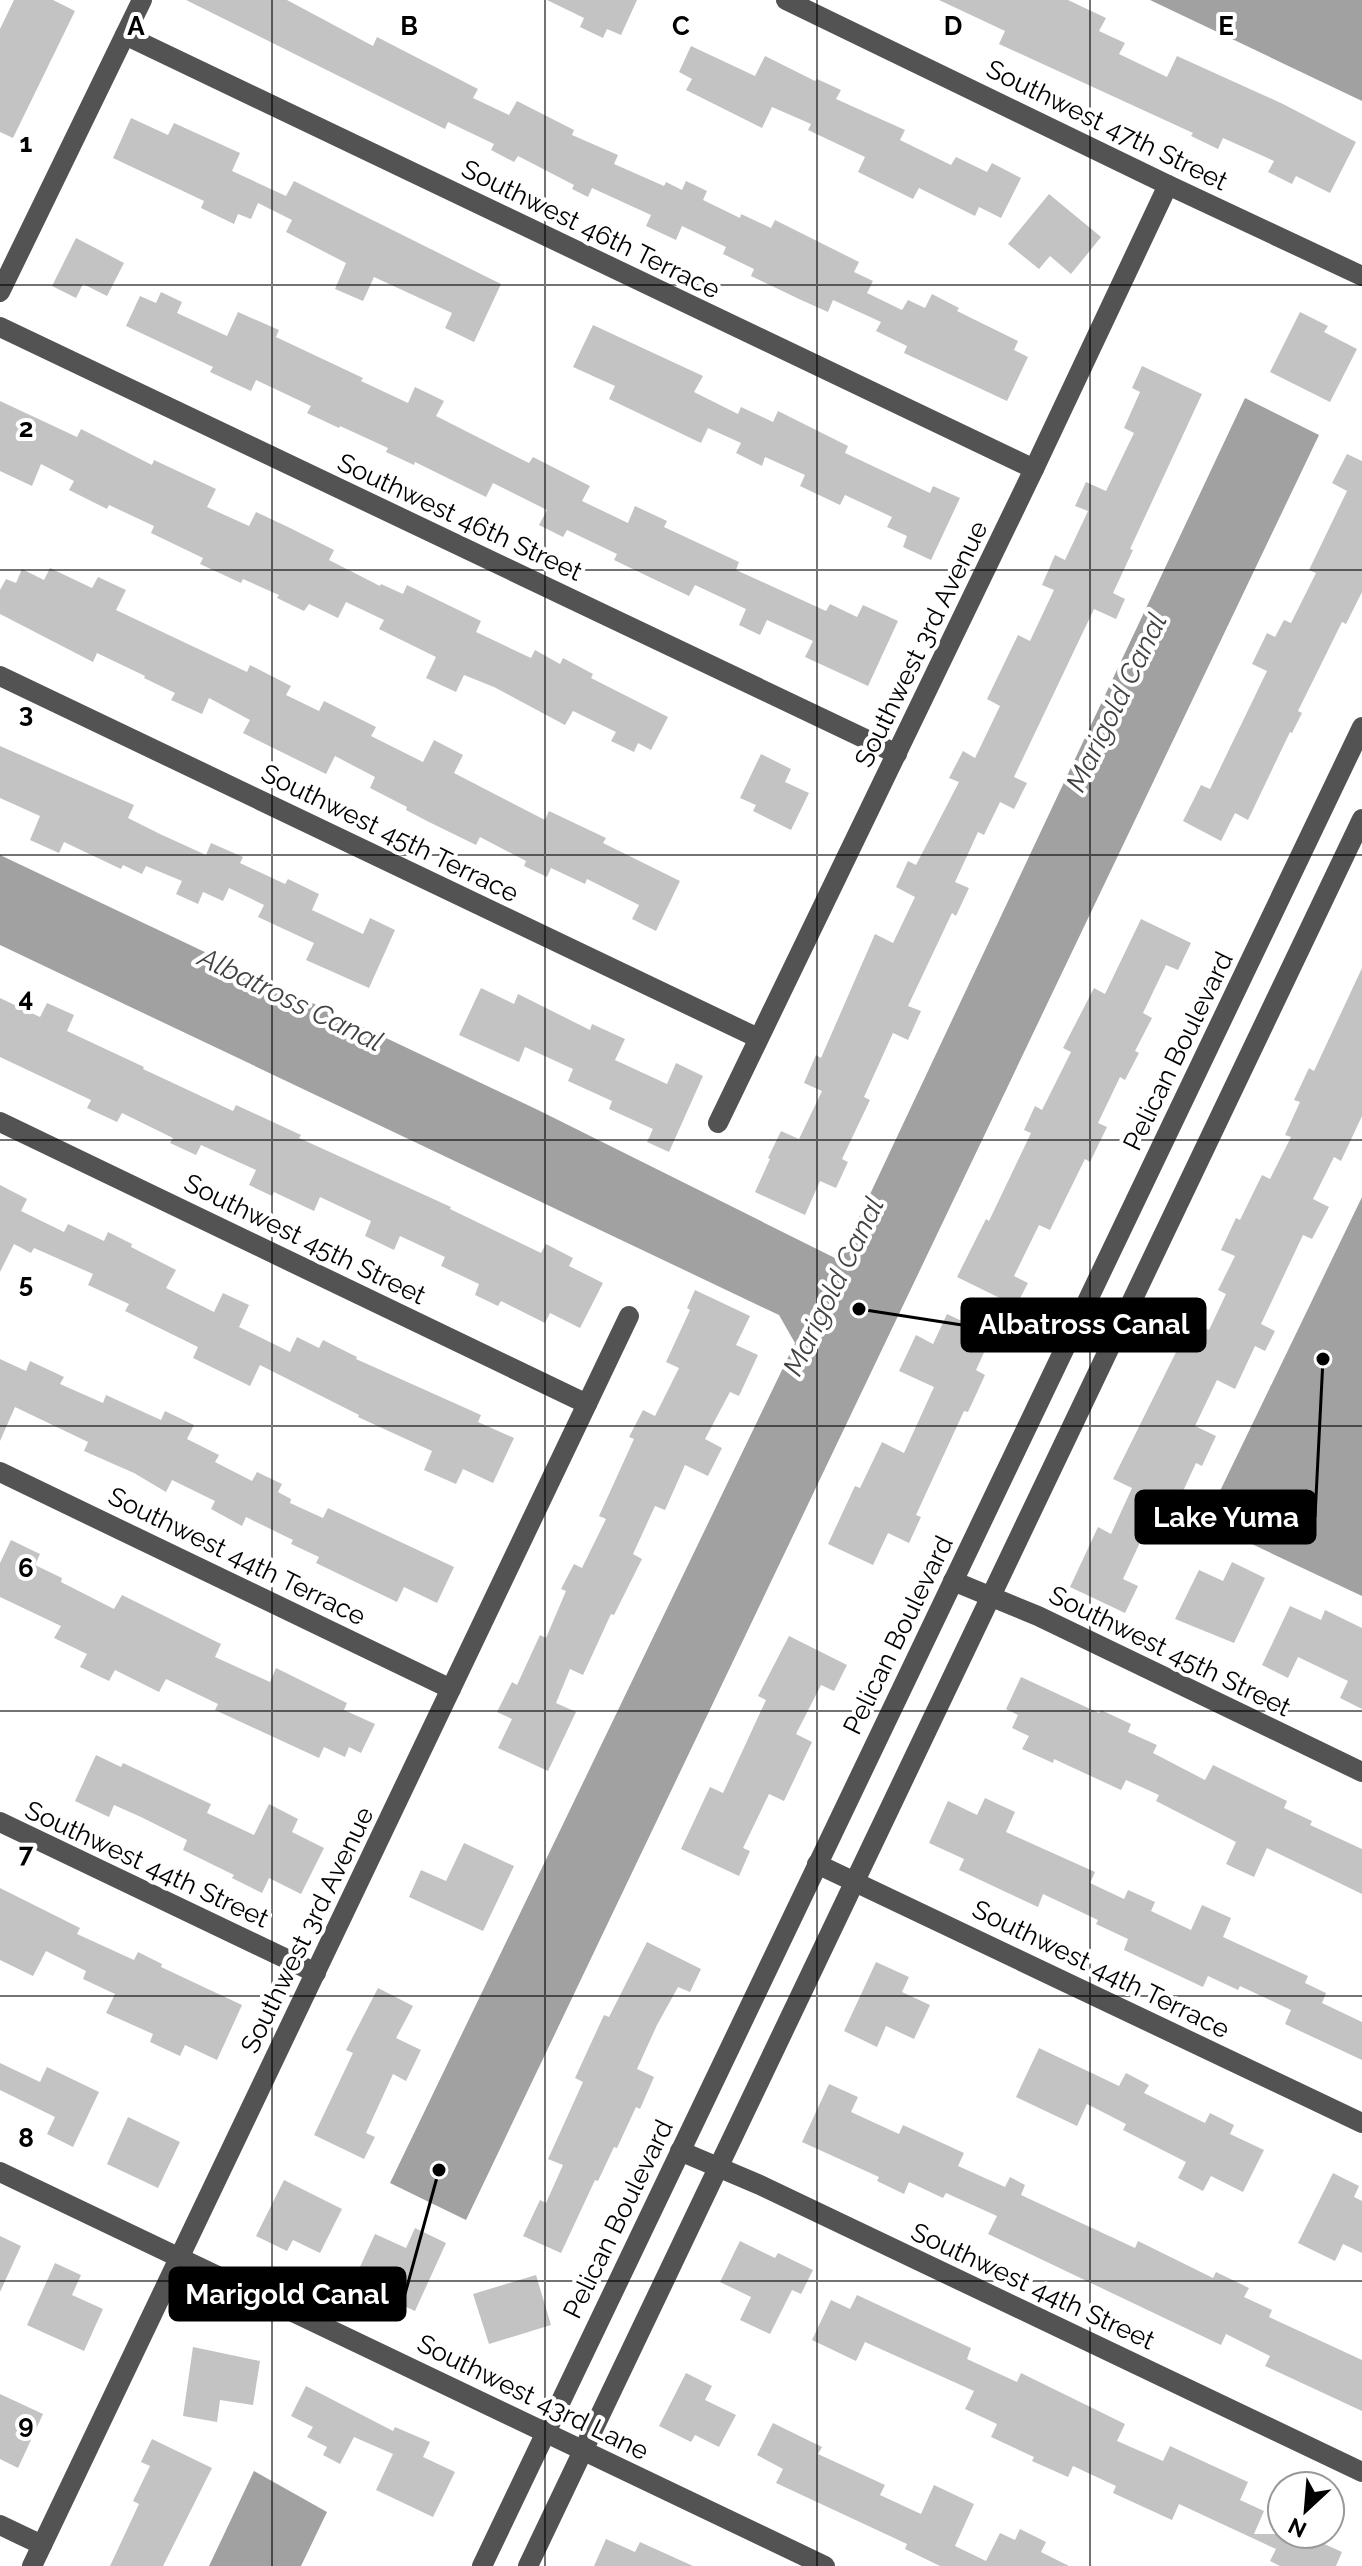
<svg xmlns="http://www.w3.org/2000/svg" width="1362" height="2566" font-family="Raleway,sans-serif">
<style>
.water{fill:#a1a1a1}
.building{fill:#c3c3c3}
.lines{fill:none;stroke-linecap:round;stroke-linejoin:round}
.minor{stroke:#535353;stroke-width:20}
.grid{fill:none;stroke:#000;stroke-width:2;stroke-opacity:0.55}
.labels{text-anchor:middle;stroke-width:8;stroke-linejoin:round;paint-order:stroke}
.street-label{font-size:26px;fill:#000;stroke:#fff}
.water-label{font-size:28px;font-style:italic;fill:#424242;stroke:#fff}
.grid-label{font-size:26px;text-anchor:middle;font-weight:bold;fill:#000;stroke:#fff;stroke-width:8;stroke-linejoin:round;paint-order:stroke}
.leader{fill:none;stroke:#000;stroke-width:3}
.callout-dot{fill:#000;stroke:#fff;stroke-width:3}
.callout{fill:#000;stroke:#000;stroke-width:3}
.callout-label{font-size:28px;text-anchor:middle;font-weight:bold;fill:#fff}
</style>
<rect width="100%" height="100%" fill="#fff"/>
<!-- water -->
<g class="water">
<polygon points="1150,0 1362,0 1362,101"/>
<polygon points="1245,398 1319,435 466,2220 390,2183 795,1343 779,1315 0,945 0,855 538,1110 839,1260"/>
<polygon points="1362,1197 1362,1596 1205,1522"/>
<polygon points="254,2471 327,2512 301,2566 209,2566"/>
</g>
<!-- building -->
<g class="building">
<polygon points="14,0 53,0 75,11 13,138 0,132 0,29"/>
<polygon points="186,0 287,0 373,46 377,37 478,89 473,98 509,115 517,101 574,130 572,135 618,155 614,164 664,186 666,182 682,190 686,181 707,191 703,200 740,218 741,214 771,228 775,220 859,262 854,272 873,281 867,293 902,310 908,300 925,308 932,294 959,308 957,311 1018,341 1014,350 1028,357 1007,401 904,353 907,346 876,331 881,322 833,300 828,312 799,299 751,276 754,269 723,254 726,247 682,226 676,240 646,226 651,215 592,188 588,197 572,189 574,185 518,156 514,162 491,150 494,144 448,122 445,129"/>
<polygon points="547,0 637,0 621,35 607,29 603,38 580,27 584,18"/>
<polygon points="939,0 1068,0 1106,18 1099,31 1125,43 1119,54 1167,77 1177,56 1283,104 1356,142 1330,193 1296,176 1292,184 1268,172 1274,161 1223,138 1218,149 1191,136 1193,133 999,44 1005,31"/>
<polygon points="691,46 755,76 765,56 815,81 817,79 841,90 836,99 905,130 900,140 951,165 956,157 987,172 992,163 1021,178 1001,218 979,207 975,216 919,188 913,199 858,172 865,157 808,130 811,124 772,107 762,128 686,90 692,79 679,72"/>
<polygon points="131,118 168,135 174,123 240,153 232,171 286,196 294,181 501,284 474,342 445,328 452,313 374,277 363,301 335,289 346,263 286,232 292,220 258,203 251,219 238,214 234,224 201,208 204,201 113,158"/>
<polygon points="1049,194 1101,237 1071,274 1050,256 1039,269 1008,244"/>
<polygon points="76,238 124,263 107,296 83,284 76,298 52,286"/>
<polygon points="161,292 182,302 177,313 227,336 238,312 279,330 276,337 363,378 361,381 408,403 415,387 444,401 436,416 529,463 533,457 590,486 582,501 628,523 635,506 667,521 664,527 739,562 736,570 826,611 830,604 857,617 863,605 898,621 868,686 805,657 813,641 767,620 760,635 739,625 746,609 695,585 689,596 614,560 617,554 567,530 563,537 539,525 547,510 493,483 486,497 415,462 414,465 386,452 388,448 340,426 339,428 307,413 311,406 256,380 251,391 210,372 213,367 126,326 140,296 156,303"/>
<polygon points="1300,312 1328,326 1324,332 1357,349 1330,402 1270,372"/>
<polygon points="593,325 703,376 694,392 738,414 741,407 773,422 778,411 848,446 845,453 930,493 933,486 960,498 931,560 903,547 907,536 887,527 892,517 845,495 840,505 800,486 805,475 765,457 762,466 736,453 741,443 708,428 701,443 609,399 615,386 573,367"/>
<polygon points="1142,366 1202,394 1130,549 1133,550 1113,593 1125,599 1116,619 1094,609 1014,777 1027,783 1014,809 1000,802 984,835 978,832 955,882 969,888 956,916 952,913 908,1006 921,1011 908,1040 893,1033 864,1097 870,1100 842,1159 848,1162 836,1188 820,1181 805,1215 755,1192 770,1159 768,1158 781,1131 799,1139 822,1091 804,1083 816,1055 821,1058 875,934 893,943 915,897 896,887 908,861 916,865 959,782 949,778 963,751 975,758 1000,706 987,699 1018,635 1030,641 1054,590 1042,585 1055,555 1065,560 1088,511 1075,506 1086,482 1106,491 1134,433 1124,428 1140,392 1132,388"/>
<polygon points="0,401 77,437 81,429 152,465 154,460 216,489 207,507 249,526 256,512 288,527 334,550 329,560 380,586 381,584 403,594 407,585 481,621 476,632 531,658 535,650 560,664 563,658 593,674 591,678 668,717 651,750 638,743 634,752 611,741 616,732 573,711 565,725 494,687 464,675 456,692 426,678 436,657 379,629 384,620 346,602 338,618 309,604 304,611 277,598 279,595 243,579 241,583 200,564 203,558 151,533 154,526 109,505 107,509 69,490 74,481 41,464 32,486 0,471"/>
<polygon points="1347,454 1362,461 1362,592 1346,624 1342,622 1298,711 1302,713 1292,733 1290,732 1248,820 1235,813 1221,841 1183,821 1201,785 1210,789 1267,671 1252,664 1267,633 1275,637 1284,620 1291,623 1316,573 1309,570 1347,491 1332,483"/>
<polygon points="50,568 92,588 98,577 126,590 116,610 247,672 250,665 291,686 286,695 319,711 324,701 376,727 371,736 423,762 434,740 463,755 454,773 545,820 549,811 606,838 603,843 680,881 656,931 632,919 639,905 587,879 585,884 551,868 547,877 524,866 526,861 480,837 476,845 429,822 406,810 407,807 370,788 375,777 335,756 326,774 243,733 250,720 209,698 202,714 171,700 175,693 144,678 145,676 97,653 93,662 0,614 0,590 6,579 16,583 22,569 44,580"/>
<polygon points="0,746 134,805 128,818 160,834 206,855 211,843 243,857 240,863 285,884 288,879 319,894 312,910 363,934 370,918 395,930 369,988 306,960 314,943 258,917 264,905 229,888 223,901 203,892 198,904 176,894 182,881 146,866 142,874 123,865 121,869 64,842 59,853 30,840 40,816 0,798"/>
<polygon points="761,754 791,769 785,782 809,793 791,830 753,811 756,805 740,798"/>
<polygon points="1141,919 1191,943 1178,970 1166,965 1143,1013 1152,1018 1135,1051 1139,1053 1125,1080 1120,1077 1098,1123 1107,1127 1090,1162 1085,1159 1050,1230 1039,1225 1014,1276 1028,1283 1016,1306 957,1277 986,1219 989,1221 1031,1133 1024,1130 1035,1106 1042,1110 1071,1052 1063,1048 1094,988 1105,994"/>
<polygon points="1362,968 1362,1116 1341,1161 1334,1157 1313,1199 1329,1207 1312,1239 1303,1235 1261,1324 1275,1331 1265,1351 1255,1346 1235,1389 1217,1380 1195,1426 1216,1436 1202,1466 1196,1463 1167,1526 1151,1519 1123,1579 1138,1586 1125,1613 1070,1587 1098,1527 1111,1534 1132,1488 1113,1479 1191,1322 1209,1330 1226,1294 1218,1290 1235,1256 1221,1250 1236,1218 1240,1220 1262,1175 1270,1179 1291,1137 1285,1135 1300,1102 1294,1100 1309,1068 1314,1071"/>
<polygon points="481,988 514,1004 518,994 590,1030 592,1024 625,1039 615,1060 667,1084 676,1063 703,1076 669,1152 647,1142 653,1129 609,1109 612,1101 568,1081 573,1069 525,1047 519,1062 459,1035"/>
<polygon points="0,998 40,1017 47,1003 74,1015 67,1031 144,1067 143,1069 233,1111 236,1105 301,1135 299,1138 451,1207 450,1209 541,1253 546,1244 573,1258 569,1266 603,1283 580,1328 550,1313 545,1323 501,1301 498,1306 475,1295 479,1284 441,1266 445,1257 400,1236 394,1250 365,1236 371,1221 320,1197 314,1211 274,1192 272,1196 249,1185 256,1170 201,1145 196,1155 170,1143 173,1138 122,1113 117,1122 87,1108 91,1100 0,1057"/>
<polygon points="0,1185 27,1199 21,1211 64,1232 68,1224 104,1241 108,1232 132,1244 131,1247 176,1270 166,1288 214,1312 223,1293 249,1305 239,1327 290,1352 297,1337 319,1348 323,1340 357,1357 356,1359 481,1415 478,1422 514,1438 493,1483 463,1469 456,1484 424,1470 432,1451 358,1417 359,1415 260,1365 250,1386 193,1358 198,1347 125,1311 129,1304 88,1285 93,1274 34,1248 31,1253 14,1244 0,1272"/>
<polygon points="695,1290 750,1316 736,1345 758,1355 739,1396 730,1392 705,1439 722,1448 708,1476 685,1465 665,1510 655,1506 633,1554 642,1559 614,1615 611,1614 583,1675 570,1669 556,1703 576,1712 548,1771 498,1748 512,1719 497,1712 512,1682 517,1685 540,1635 546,1638 566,1591 561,1589 574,1564 582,1568 606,1519 599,1516 634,1439 629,1437 643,1410 655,1416 679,1368 666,1362 690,1310 687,1308"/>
<polygon points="947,1314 992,1335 976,1370 985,1375 968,1412 964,1411 916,1515 921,1517 909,1543 888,1533 873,1565 828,1544 855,1486 860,1488 882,1442 904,1453 934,1387 899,1371 916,1335 933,1344"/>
<polygon points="0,1359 26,1371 30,1361 64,1377 60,1384 103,1403 106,1395 161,1420 165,1411 194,1425 187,1439 219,1455 215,1462 252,1481 257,1472 282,1484 278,1492 291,1499 290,1503 323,1518 328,1508 454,1567 437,1603 404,1587 397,1602 316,1563 319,1557 291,1544 293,1540 246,1517 242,1526 211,1509 215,1501 172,1480 166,1492 134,1473 84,1451 88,1442 15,1407 0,1441"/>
<polygon points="11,1540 40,1554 35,1565 62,1578 61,1582 114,1609 122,1595 221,1644 215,1657 270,1682 276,1668 347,1703 344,1710 375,1724 361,1753 349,1747 345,1757 324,1747 319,1758 215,1710 218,1704 166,1679 159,1692 115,1670 109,1681 80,1667 87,1654 54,1638 61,1626 0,1597 0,1563"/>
<polygon points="1232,1562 1265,1578 1234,1643 1175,1619 1199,1570 1223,1581"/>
<polygon points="1290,1606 1321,1620 1325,1610 1362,1628 1362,1709 1340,1698 1348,1681 1298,1657 1288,1678 1262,1665"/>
<polygon points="789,1636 847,1665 834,1691 821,1685 796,1734 812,1742 784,1801 769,1794 743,1848 750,1851 739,1876 681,1849 710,1787 723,1793 766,1700 758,1696"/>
<polygon points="1021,1677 1099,1713 1101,1710 1131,1724 1128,1732 1157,1745 1153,1753 1205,1780 1213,1765 1287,1801 1284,1808 1312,1821 1310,1825 1362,1849 1362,1894 1267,1848 1254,1877 1226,1864 1236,1842 1156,1801 1159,1795 1126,1780 1121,1790 1054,1759 1053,1763 1022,1749 1029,1736 1012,1728 1018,1715 1006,1709"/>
<polygon points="96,1755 121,1767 123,1763 211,1804 207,1813 254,1835 269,1804 298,1819 292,1832 324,1848 301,1894 269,1878 262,1893 232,1878 234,1875 183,1850 187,1840 141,1817 114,1805 109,1817 75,1801"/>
<polygon points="985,1798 1015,1812 1006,1832 1095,1872 1090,1883 1124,1899 1128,1890 1155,1902 1151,1911 1191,1930 1202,1905 1231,1918 1223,1937 1308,1976 1305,1983 1326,1993 1322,2003 1362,2022 1362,2060 1285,2024 1291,2010 1240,1986 1238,1990 1208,1976 1203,1987 1124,1950 1128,1939 1096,1924 1098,1920 1043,1894 1038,1907 959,1870 964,1859 929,1843 948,1801 977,1815"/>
<polygon points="464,1843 514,1866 483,1931 409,1897 421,1870 446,1881"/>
<polygon points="0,1888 80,1928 77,1934 134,1960 138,1952 162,1964 161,1967 242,2005 217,2060 185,2045 180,2056 150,2042 153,2034 106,2013 115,1994 83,1979 86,1971 46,1951 33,1976 0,1960"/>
<polygon points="647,1942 701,1969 690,1992 678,1987 657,2025 637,2069 654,2077 640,2109 636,2107 617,2148 614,2147 598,2181 595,2180 561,2253 523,2236 540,2200 546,2203 563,2165 548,2159 583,2082 575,2078 604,2015 609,2017"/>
<polygon points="876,1962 909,1977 902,1992 930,2005 914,2039 886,2026 877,2047 844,2031"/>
<polygon points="378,1988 413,2006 396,2038 421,2050 406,2081 393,2074 366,2133 375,2137 364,2159 314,2135 353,2053 346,2050"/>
<polygon points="1039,2048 1119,2086 1126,2073 1149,2085 1144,2093 1205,2123 1210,2113 1234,2125 1230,2134 1264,2150 1243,2192 1211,2176 1203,2191 1178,2178 1186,2162 1123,2130 1126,2124 1087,2104 1077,2126 1016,2097"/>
<polygon points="0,2063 40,2082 47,2067 99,2092 73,2147 47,2134 55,2117 0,2090"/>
<polygon points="829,2084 858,2097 851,2112 899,2134 903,2125 964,2153 958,2166 1005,2187 1010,2177 1025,2185 1021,2195 1135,2248 1138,2241 1213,2278 1216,2272 1249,2288 1244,2297 1272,2310 1269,2317 1362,2360 1362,2411 1265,2366 1270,2356 1226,2334 1221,2345 988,2234 997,2216 946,2193 943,2198 909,2182 904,2194 877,2181 879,2177 802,2142"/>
<polygon points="128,2117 180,2142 158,2188 107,2164"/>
<polygon points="1333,2173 1359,2186 1354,2197 1362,2201 1362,2253 1343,2244 1335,2261 1298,2243"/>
<polygon points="284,2180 342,2209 320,2253 293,2240 287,2251 256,2236"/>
<polygon points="415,2228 446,2243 415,2311 386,2298 393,2284 359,2269 375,2234 406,2248"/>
<polygon points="0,2236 21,2246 0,2292"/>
<polygon points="740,2241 775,2258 778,2253 813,2270 801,2294 792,2290 770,2334 740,2320 751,2297 720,2282"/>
<polygon points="55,2263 81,2275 72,2295 103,2309 84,2351 27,2325"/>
<polygon points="536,2275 551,2325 489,2344 473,2294"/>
<polygon points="857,2295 971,2348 967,2359 1017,2382 1021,2373 1125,2424 1117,2441 1163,2461 1170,2446 1248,2482 1240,2500 1264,2511 1254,2534 1302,2534 1342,2552 1336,2566 1280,2566 1270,2561 1276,2549 1179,2504 1172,2520 1113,2493 1116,2486 1073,2466 1068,2477 1032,2461 1034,2457 991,2437 997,2424 965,2409 974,2391 865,2342 856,2361 812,2340 831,2300 850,2309"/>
<polygon points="193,2347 260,2361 253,2405 220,2400 217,2422 183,2416"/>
<polygon points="686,2373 712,2386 705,2400 736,2415 719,2447 695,2435 691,2442 659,2426"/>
<polygon points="306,2386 393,2431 395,2427 430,2442 423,2457 455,2472 433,2517 376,2490 393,2454 354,2437 340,2464 323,2455 327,2447 307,2437 313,2427 291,2416"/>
<polygon points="0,2394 43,2414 18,2468 0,2459"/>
<polygon points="773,2423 822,2447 818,2454 885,2485 880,2495 921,2514 934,2485 974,2504 955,2546 986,2561 1000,2533 1015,2540 1020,2529 1046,2542 1041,2552 1069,2566 940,2566 905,2549 907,2544 776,2483 783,2469 757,2455"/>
<polygon points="152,2439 212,2468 163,2566 110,2566 139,2504 133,2501 150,2466 141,2462"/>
<polygon points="606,2539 635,2552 640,2542 693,2566 594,2566"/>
</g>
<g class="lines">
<!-- minor -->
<g class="minor">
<polyline points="786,0 1168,185 1362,276"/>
<polyline points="125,35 1034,469"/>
<polyline points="0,292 142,0"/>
<polyline points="0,327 897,754"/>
<polyline points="0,676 758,1038"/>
<polyline points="0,1122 587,1404"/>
<polyline points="718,1123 1034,469 1168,185"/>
<polyline points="0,1472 451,1689"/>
<polyline points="953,1581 1038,1616 1362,1772"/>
<polyline points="0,1822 316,1973"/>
<polyline points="817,1864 1362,2123"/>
<polyline points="680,2151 760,2185 1362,2472"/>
<polyline points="0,2172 825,2566"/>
<polyline points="0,2525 42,2545"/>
<polyline points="32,2566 629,1316"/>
<polyline points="482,2566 1362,727"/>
<polyline points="528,2566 1362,819"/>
</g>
</g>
<!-- grid -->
<path class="grid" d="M272,0V2566M545,0V2566M817,0V2566M1090,0V2566M0,285H1362M0,570H1362M0,855H1362M0,1140H1362M0,1426H1362M0,1711H1362M0,1996H1362M0,2281H1362"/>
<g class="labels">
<!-- street labels -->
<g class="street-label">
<text transform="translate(1107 125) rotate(26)" y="9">Southwest 47th Street</text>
<text transform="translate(591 229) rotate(26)" y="9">Southwest 46th Terrace</text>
<text transform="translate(460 517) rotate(25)" y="9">Southwest 46th Street</text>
<text transform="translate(921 644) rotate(-64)" y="9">Southwest 3rd Avenue</text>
<text transform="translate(390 833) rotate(26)" y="9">Southwest 45th Terrace</text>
<text transform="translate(1178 1051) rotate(-64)" y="9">Pelican Boulevard</text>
<text transform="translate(305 1239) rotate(26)" y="9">Southwest 45th Street</text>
<text transform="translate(237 1556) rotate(26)" y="9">Southwest 44th Terrace</text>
<text transform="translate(898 1635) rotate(-64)" y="9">Pelican Boulevard</text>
<text transform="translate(1170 1651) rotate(26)" y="9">Southwest 45th Street</text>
<text transform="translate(147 1864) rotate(25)" y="9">Southwest 44th Street</text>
<text transform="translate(307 1930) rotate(-64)" y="9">Southwest 3rd Avenue</text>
<text transform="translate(1101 1969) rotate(26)" y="9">Southwest 44th Terrace</text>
<text transform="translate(618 2219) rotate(-64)" y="9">Pelican Boulevard</text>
<text transform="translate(1033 2286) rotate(25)" y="9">Southwest 44th Street</text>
<text transform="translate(533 2397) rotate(26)" y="9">Southwest 43rd Lane</text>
</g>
<!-- water labels -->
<g class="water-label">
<text transform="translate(1116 702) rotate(-64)" y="10">Marigold Canal</text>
<text transform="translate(291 999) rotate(26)" y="10">Albatross Canal</text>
<text transform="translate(833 1286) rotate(-64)" y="10">Marigold Canal</text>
</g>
</g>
<g class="grid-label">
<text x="136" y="35">A</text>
<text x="409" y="35">B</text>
<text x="681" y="35">C</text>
<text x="953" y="35">D</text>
<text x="1226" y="35">E</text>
<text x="26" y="152">1</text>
<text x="26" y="437">2</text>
<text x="26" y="722">3</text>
<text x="26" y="1007">4</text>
<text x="26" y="1292">5</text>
<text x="26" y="1577">6</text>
<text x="26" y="1862">7</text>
<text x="26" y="2147">8</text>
<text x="26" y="2433">9</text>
</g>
<!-- callouts -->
<path class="leader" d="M859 1309L962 1325M1323 1359L1315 1517M439 2170L405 2294"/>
<g class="callout-dot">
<circle cx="859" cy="1309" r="8"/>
<circle cx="1323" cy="1359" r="8"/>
<circle cx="439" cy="2170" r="8"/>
</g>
<g class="callout">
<rect x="962" y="1299" width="243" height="52" rx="8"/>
<rect x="1136" y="1491" width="179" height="52" rx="8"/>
<rect x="170" y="2268" width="235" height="52" rx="8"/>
</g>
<g class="callout-label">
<text x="1084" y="1334">Albatross Canal</text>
<text x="1226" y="1527">Lake Yuma</text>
<text x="287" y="2304">Marigold Canal</text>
</g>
<!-- north arrow -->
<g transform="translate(1306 2510) rotate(206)"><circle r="38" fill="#ffffff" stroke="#999999" stroke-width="2"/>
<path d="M0-6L14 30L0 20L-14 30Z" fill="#000000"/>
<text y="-12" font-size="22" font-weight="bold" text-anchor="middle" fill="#000000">N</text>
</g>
</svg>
